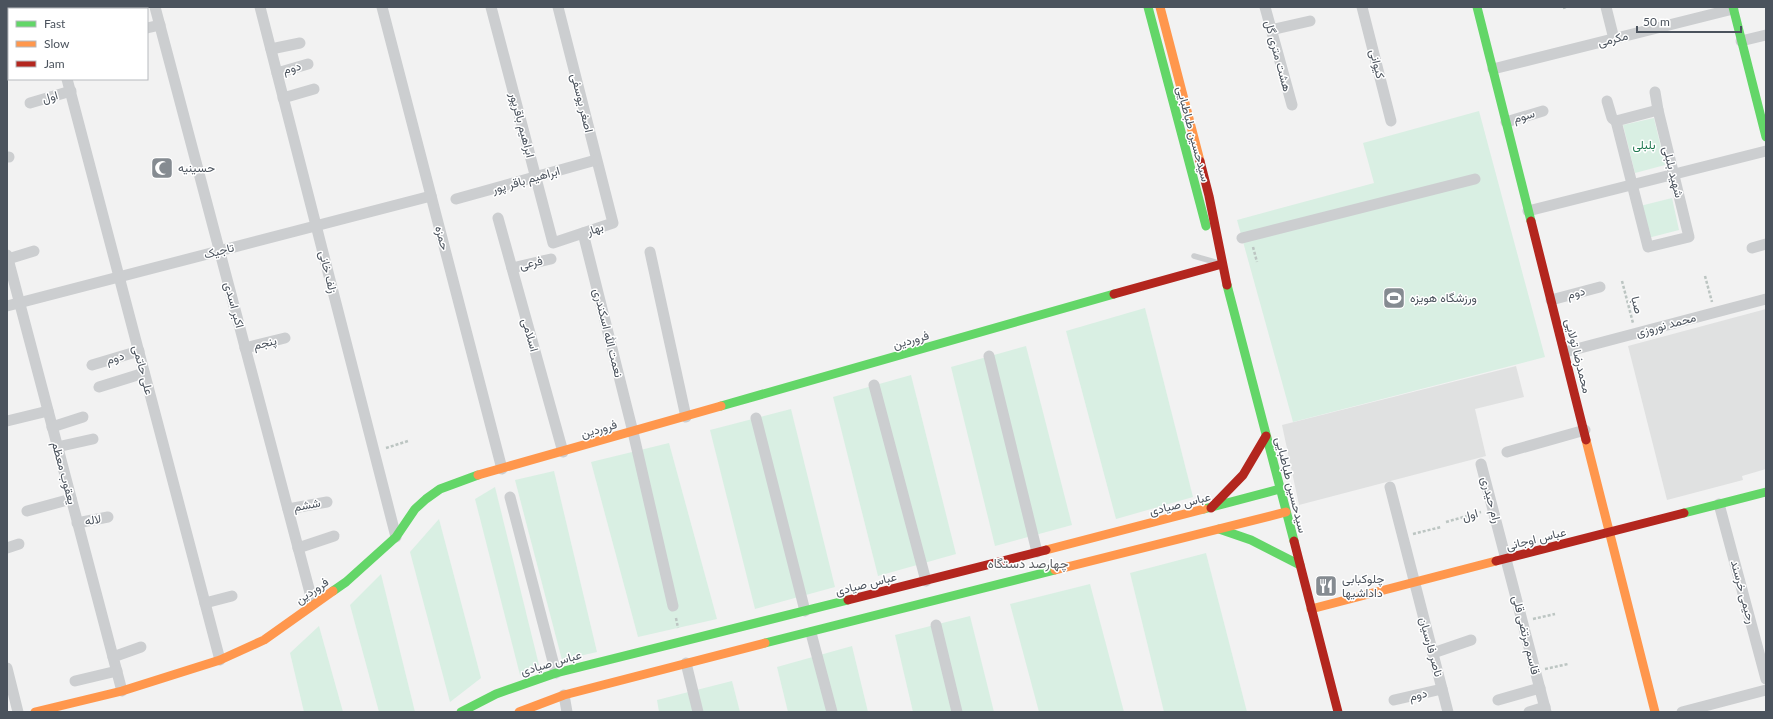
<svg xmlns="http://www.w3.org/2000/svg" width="1773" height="719" font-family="Lato,Vazirmatn,sans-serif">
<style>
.education{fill:#e0e1e1}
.green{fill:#d9efe3}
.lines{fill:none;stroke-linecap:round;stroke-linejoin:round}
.path{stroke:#bcc5c2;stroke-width:2.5;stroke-dasharray:3 2;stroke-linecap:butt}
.lane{stroke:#ccced0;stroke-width:5.5}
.street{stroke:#ccced0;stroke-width:11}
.fast{stroke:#63d668;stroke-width:9}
.slow{stroke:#ff974d;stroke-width:9}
.jam{stroke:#b3261e;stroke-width:9}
.labels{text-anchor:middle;stroke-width:3;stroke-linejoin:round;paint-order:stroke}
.street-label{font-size:12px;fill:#4b535d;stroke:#fff}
.park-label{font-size:12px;fill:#207951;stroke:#fff}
.poi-label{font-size:12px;fill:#4b535d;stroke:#fff;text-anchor:start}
.neighbourhood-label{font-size:13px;fill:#5e6165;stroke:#fff}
</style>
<rect width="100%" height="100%" fill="#f2f2f2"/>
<!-- education -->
<g class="education">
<polygon points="1766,309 1766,469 1742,476 1743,480 1667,500 1628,346"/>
<polygon points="1516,366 1524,397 1475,409 1486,456 1299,505 1282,425"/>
</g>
<!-- green -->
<g class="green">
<polygon points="1479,111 1545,357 1293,422 1237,220 1374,183 1363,143"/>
<polygon points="1654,118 1665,165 1635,173 1623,125"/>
<polygon points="1672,198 1679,230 1648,238 1640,206"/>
<polygon points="1145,308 1193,497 1116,519 1066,331"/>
<polygon points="1026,346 1072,525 995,546 951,367"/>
<polygon points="911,375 956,554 878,576 833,397"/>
<polygon points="791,409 835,587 755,609 710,430"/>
<polygon points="669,443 717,619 638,637 591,462"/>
<polygon points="554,471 597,652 562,660 515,480"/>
<polygon points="495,487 539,665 520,675 475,499"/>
<polygon points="439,519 481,678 450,702 410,552"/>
<polygon points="1206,553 1247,712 1164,712 1130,573"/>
<polygon points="381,574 415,712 379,712 350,605"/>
<polygon points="1090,584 1124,712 1039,712 1010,604"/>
<polygon points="970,616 994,712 913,712 895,635"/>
<polygon points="319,626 343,712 304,712 290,653"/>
<polygon points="852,646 868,712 788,712 777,667"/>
<polygon points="732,681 740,712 659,712 657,700"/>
</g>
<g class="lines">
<!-- path -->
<g class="path">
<polyline points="1563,8 1566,7"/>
<polyline points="1253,247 1257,262"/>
<polyline points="1705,276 1712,302"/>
<polyline points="1622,281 1633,323"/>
<polyline points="386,448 408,441"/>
<polyline points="1446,522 1481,512"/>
<polyline points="1413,534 1441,527"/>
<polyline points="676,618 678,628"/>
<polyline points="1533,619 1555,614"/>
<polyline points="1545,669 1568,664"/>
</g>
<!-- lane -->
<polyline class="lane" points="1194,256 1215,262"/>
<!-- street -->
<g class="street">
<polyline points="49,7 49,9"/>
<polyline points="155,7 313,604"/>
<polyline points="260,7 396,537"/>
<polyline points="382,7 502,469"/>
<polyline points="491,7 553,243 613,223 558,7"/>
<polyline points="1265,7 1292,105"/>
<polyline points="1362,7 1391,121"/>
<polyline points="1606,7 1614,39"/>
<polyline points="147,28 160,25"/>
<polyline points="1271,30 1310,21"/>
<polyline points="1741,41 1766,35"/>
<polyline points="271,49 300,43"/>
<polyline points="1493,69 1733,9"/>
<polyline points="277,73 308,64"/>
<polyline points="67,79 220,660"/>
<polyline points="1655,92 1658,110"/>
<polyline points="283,98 314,89"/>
<polyline points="1607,101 1612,118 1616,121"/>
<polyline points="30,103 71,91"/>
<polygon points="1658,110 1689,237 1648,247 1616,121"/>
<polyline points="1506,122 1543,111"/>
<polyline points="7,157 9,157"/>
<polyline points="456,199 596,160"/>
<polyline points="1528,211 1766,151"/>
<polyline points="498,218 563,452"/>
<polyline points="583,233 633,432 673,606"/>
<polyline points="1242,238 1475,179"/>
<polyline points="1752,248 1766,244"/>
<polyline points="650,252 686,417"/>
<polyline points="7,255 122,691"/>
<polyline points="8,259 34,251"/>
<polyline points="512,268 551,259"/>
<polyline points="1551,300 1600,287"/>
<polyline points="7,306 431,196"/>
<polyline points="245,348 285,338"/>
<polyline points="1565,352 1766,299"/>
<polyline points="989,356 1037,552"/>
<polyline points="92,365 139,351"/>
<polyline points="874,385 926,581"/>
<polyline points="99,387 144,373"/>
<polyline points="756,418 805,611"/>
<polyline points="7,421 48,411"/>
<polyline points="52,427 83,417"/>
<polyline points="57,447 93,439"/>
<polyline points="1507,452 1585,430"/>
<polyline points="1481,464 1546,712"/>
<polyline points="1390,487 1448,712"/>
<polyline points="510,497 556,673"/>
<polyline points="1719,504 1766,679"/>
<polyline points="288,509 327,502"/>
<polyline points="27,511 71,499"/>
<polyline points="77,523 108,517"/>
<polyline points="7,548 19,544"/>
<polyline points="298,548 334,536"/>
<polyline points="205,603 232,596"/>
<polyline points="936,625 957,712"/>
<polyline points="811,633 832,712"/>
<polyline points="1433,653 1471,640"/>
<polyline points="113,657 141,647"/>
<polyline points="686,663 698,712"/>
<polyline points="7,668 18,712"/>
<polyline points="75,681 117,671"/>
<polyline points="564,695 567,712"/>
<polyline points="1394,700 1442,689"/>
<polyline points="1498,700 1540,688"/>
<polyline points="1529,712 1545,707"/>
<polyline points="1682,712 1766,690"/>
</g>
<!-- fast -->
<g class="fast">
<polyline points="1148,7 1206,226"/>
<polyline points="1477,7 1531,221"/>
<polyline points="1733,7 1766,137"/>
<polyline points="1227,285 1294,541"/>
<polyline points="721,406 1114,294"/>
<polyline points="1204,509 1280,489"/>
<polyline points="1684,513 1766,492"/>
<polyline points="1219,529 1251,540 1300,565"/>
<polyline points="333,591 346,582 396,537 415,509 426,499 440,489 478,475"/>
<polyline points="765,643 1055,570"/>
<polyline points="461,712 496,694 556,673 848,600"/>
</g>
<!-- slow -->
<g class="slow">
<polyline points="1160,7 1200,161"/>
<polyline points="1586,440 1655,712"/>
<polyline points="478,475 721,406"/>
<polyline points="1046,550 1204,509"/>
<polyline points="1055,570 1286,512"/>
<polyline points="1311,609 1496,561"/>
<polyline points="35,712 122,691 220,660 264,640 333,591"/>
<polyline points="519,712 564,695 765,643"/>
</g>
<!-- jam -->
<g class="jam">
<polyline points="1200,161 1209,196 1227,285"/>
<polyline points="1531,221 1586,440"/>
<polyline points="1114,294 1222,264"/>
<polyline points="1211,508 1243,475 1266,436"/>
<polyline points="1294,541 1338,712"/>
<polyline points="1496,561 1684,513"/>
<polyline points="848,600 1046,550"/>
</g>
</g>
<!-- icons -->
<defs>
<g id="mosque-square" transform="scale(1.15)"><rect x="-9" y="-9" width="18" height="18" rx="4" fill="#858b91" stroke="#fff"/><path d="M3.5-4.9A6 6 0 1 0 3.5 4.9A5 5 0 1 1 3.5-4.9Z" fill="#fff"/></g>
<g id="stadium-square" transform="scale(1.15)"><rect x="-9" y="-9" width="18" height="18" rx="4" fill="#858b91" stroke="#fff"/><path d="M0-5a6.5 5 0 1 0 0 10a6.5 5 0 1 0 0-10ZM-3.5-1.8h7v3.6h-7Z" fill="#fff"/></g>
<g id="restaurant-square" transform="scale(1.15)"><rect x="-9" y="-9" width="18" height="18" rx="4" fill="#858b91" stroke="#fff"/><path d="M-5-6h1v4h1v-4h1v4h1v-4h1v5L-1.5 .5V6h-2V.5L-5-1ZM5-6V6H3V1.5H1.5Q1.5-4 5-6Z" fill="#fff"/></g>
</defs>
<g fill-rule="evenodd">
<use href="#mosque-square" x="162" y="168"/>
<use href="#stadium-square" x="1394" y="298"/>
<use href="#restaurant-square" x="1326" y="586"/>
</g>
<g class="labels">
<!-- street labels -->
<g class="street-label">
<text transform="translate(1613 39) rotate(-14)" y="4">مکرمی</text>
<text transform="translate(1278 56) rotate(75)" y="4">هشت متری گل</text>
<text transform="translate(1377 64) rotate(76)" y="4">کیوانی</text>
<text transform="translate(292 68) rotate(-16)" y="4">دوم</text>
<text transform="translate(50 97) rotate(-16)" y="4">اول</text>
<text transform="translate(582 103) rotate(76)" y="4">اصغر یوسفی</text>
<text transform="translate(1524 116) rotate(-17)" y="4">سوم</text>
<text transform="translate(522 125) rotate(75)" y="4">ابراهیم باقرپور</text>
<text transform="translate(1193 134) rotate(75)" y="4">سیدحسین طباطبایی</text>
<text transform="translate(1673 172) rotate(76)" y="4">شهید بلبلی</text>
<text transform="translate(526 180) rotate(-16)" y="4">ابراهیم باقر پور</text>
<text transform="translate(595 229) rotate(-19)" y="4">بهار</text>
<text transform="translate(442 238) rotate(75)" y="4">حمزه</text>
<text transform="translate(219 251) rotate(-15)" y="4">تاجیک</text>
<text transform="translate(531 263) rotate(-13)" y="4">فرعی</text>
<text transform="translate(328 272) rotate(76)" y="4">زلف خانی</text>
<text transform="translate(1576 293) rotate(-15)" y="4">دوم</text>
<text transform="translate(234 305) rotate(75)" y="4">اکبر اسدی</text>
<text transform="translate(1637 305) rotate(76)" y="4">صبا</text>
<text transform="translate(1666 325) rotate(-15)" y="4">محمد نوروزی</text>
<text transform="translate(608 333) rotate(76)" y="4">نعمت الله اسکندری</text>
<text transform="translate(530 335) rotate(74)" y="4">اسلامی</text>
<text transform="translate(911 340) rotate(-16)" y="4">فروردین</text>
<text transform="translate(265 343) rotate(-14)" y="4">پنجم</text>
<text transform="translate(1578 356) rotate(76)" y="4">محمدرضا تولایی</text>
<text transform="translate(115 358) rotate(-17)" y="4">دوم</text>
<text transform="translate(143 370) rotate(75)" y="4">علی حاتمی</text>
<text transform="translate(599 429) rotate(-16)" y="4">فروردین</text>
<text transform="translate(64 473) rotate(75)" y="4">یعقوب معظم</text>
<text transform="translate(1291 485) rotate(76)" y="4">سیدحسین طباطبایی</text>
<text transform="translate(1491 500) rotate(75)" y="4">رام حیدری</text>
<text transform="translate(1180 504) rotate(-14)" y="4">عباس صیادی</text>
<text transform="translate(307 505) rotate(-11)" y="4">ششم</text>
<text transform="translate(1470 515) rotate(-15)" y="4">اول</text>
<text transform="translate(93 520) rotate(-10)" y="4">لاله</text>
<text transform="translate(1536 539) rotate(-14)" y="4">عباس اوجانی</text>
<text transform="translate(866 584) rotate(-14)" y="4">عباس صیادی</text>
<text transform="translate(312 591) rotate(-34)" y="4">فروردین</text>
<text transform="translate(1743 592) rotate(75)" y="4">رحیمی خرسند</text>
<text transform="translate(1526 635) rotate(76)" y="4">قاسم مرتضی قلی</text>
<text transform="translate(1431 647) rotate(75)" y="4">ناصر فارسیان</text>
<text transform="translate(551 663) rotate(-16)" y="4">عباس صیادی</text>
<text transform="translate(1418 695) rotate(-14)" y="4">دوم</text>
</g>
<!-- park labels -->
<g class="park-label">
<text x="1644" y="149">بلبلی</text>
</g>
<!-- poi labels -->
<g class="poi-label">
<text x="178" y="172">حسینیه</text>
<text x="1410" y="302">ورزشگاه هویزه</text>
<text x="1342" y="583">چلوکبابی<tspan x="1342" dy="14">داداشیها</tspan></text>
</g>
<!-- neighbourhood labels -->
<g class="neighbourhood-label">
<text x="1028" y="568">چهارصد دستگاه</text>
</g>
</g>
<!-- border -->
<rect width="1773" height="719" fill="none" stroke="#4b535d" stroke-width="16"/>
<!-- legend -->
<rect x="8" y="8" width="140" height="72" fill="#ffffff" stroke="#b7babe"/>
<rect x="16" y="21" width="20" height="6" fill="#63d668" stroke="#b7babe"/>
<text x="44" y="28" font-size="12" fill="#4b535d">Fast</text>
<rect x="16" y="41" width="20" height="6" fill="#ff974d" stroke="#b7babe"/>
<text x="44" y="48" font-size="12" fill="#4b535d">Slow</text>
<rect x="16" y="61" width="20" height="6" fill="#b3261e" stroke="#b7babe"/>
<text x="44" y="68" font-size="12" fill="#4b535d">Jam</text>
<!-- scale -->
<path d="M1637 26v6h104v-6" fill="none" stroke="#4b535d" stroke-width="2"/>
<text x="1643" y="26" font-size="12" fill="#4b535d" stroke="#ffffff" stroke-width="3" paint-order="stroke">50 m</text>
</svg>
